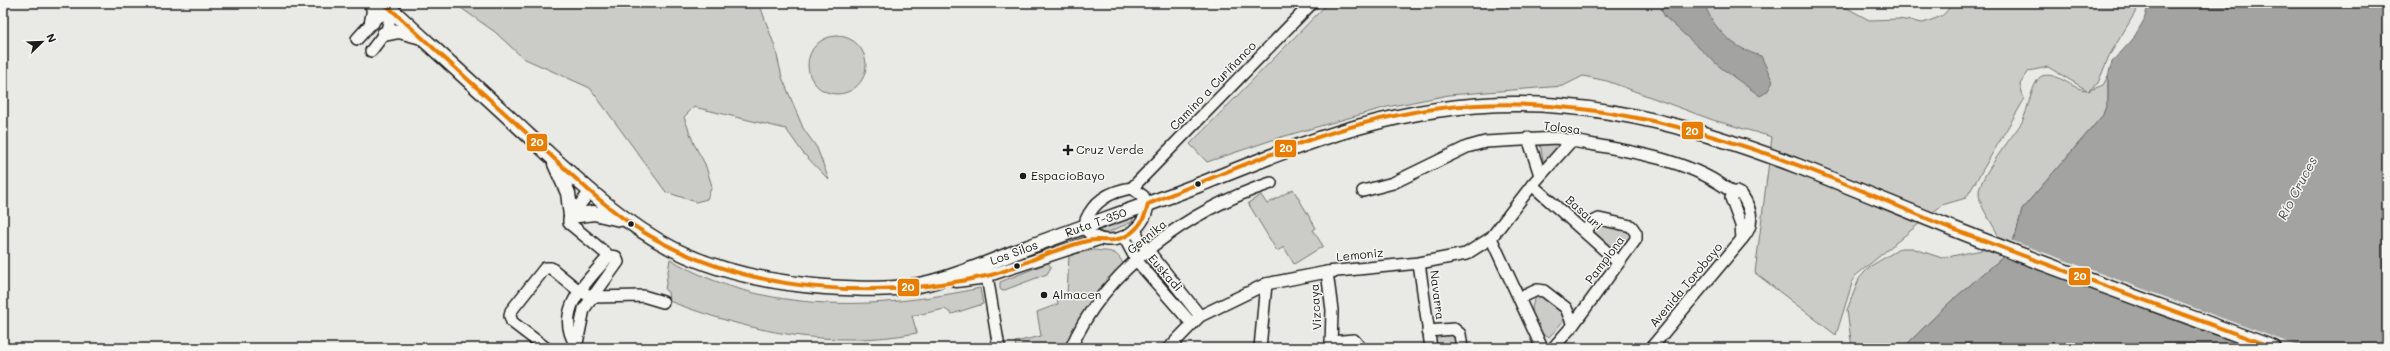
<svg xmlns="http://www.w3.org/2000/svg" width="2390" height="351" font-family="Mali,sans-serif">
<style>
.green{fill:#cbcbc7;stroke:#747472}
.water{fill:#a3a3a1;stroke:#6d6d6c}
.pier{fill:#e9e9e5}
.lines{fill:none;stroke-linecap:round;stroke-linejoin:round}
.minor-casing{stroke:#1c1c1c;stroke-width:14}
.major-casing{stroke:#1c1c1c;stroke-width:17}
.minor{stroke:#f6f6f2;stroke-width:11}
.major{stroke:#f6f6f2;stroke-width:14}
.bus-1-casing{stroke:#f6f6f2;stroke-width:7}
.bus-1{stroke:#e87d03;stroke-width:4}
.poi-dot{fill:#1c1c1c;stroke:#f6f6f2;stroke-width:1.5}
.labels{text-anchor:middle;stroke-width:3;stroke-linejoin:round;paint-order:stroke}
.street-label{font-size:12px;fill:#1c1c1c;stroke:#f6f6f2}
.poi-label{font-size:12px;fill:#1c1c1c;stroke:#f6f6f2;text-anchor:start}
.water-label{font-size:13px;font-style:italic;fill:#525251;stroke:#f6f6f2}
.line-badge{stroke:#f6f6f2;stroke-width:1.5}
.badge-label{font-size:11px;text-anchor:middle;font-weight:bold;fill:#fff}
</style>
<rect width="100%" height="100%" fill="#e9e9e5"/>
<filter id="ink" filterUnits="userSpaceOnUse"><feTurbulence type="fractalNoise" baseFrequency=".025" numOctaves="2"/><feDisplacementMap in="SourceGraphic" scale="8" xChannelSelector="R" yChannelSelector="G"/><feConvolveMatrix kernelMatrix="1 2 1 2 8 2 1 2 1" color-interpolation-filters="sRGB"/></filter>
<g filter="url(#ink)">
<!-- green -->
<g class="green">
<polygon points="454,3 759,3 775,47 782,77 803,128 817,148 829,180 803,153 786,129 694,107 684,117 694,144 705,164 712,186 707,199 696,202 666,192 590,88 523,58 495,32"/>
<path d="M1328,3H1838L1869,20L1899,19L1923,23L1942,16L1954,3H2141L2109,56L2098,83L2088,91L2103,85L2108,76V100L2103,115L2022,209L2016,234L2002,258L1950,302L1903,348H1852L1847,310L1859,279L1869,267L1901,248H1912L1942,258L1987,249L1997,238V233C1991,220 1978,206 1979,191C1980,176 2013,136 2022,122C2028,111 2032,80 2042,76C2058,71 2072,90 2087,90L2048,67L2029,71L2020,84L2024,100L1966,198L1942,205L1854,277L1836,335L1755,273L1772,137L1713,120L1607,81L1583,76L1563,86L1449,95L1387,107L1278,138L1207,162L1190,144Z"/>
<circle cx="837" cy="65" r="29"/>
<polygon points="1541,140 1562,146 1546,161 1543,160 1540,143"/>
<polygon points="1293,189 1316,228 1313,230 1323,246 1294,264 1284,247 1277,251 1248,203 1261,195 1267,204"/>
<polygon points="1135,213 1132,222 1104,234 1096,228"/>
<polygon points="1596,223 1629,229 1633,235 1620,253 1616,253 1592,232 1591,228"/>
<path d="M1094,250C1110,252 1117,249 1124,266L1076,325L1067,348H1016L1015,342L1041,336L1037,312L1058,304L1057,299L1067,295L1069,255Z"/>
<path d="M670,259C763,315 879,310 980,288L983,304L952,314L945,309L912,316L917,333C830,349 750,332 669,301L668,292L665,290Z"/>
<polygon points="1048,263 1051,267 1047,274 1002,291 1000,289 1000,282"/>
<path d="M1541,295C1567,314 1574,311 1549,337C1536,336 1523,301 1541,295Z"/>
<polygon points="1452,334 1455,336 1458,348 1435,348 1434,340 1436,337"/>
</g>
<!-- water -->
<g class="water">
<path d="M1689,3H1704C1714,30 1733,48 1761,56L1773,82L1767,92L1760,96L1720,67L1665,17L1661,9L1687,5Z"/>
<polygon points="2149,3 2387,3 2387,348 1903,348 1950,302 2002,258 2016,234 2022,209 2103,115 2108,100 2108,76 2112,62 2133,39 2144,20"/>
</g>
<!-- pier -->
<polygon class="pier" points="2010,240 2303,348 2249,348 2000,256"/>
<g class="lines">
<!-- minor casing -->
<g class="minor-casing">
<g id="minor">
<polyline points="357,39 376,18 392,10"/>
<polyline points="371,51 387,30 392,10"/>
<polyline points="1528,138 1540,175"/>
<polyline points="1532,185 1618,262"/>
<polyline points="1132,188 1312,3"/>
<path d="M1132,188L1143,196L1148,204C1146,232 1110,252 1088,232L1086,220C1094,201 1111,191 1132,188Z"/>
<path d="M1363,191L1393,183L1467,147L1485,142L1557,138C1615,150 1686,155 1733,193"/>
<path d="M1736,192L1742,195C1752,210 1755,225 1742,239L1741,225L1731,198Z"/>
<polyline points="1135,229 1139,239 1200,316"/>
<polyline points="1124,237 1137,261 1192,324"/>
<polyline points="1491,238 1542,348"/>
<polyline points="1419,263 1431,348"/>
<polyline points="1327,272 1332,310 1331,348"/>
<polyline points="1520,298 1537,290 1544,291 1566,308 1573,325"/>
<polyline points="1428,331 1454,329 1460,334 1462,348"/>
<polyline points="1331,342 1354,340 1361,348"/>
<path d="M576,345C553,310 588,281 609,256"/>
<polyline points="546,348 512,322 510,316 511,311 545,268 551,268 579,291 593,297 643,296 663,302"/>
<polyline points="576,348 584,309 618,262 616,257 609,256 569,223 569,219 591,190"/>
<polyline points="999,348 987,276 1097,240"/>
<path d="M1071,348C1105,268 1191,209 1271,183"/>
<polyline points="1169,348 1200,316 1266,284 1327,272 1419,263 1466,254 1491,238 1532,185 1571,141"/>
<polyline points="1260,348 1266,284"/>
<polyline points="1553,348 1573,325 1636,239 1636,233 1631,226 1599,219 1593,222 1585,231"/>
<polyline points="1651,348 1742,239"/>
</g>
</g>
<!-- major casing -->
<g class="major-casing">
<g id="major">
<path id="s1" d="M384,3C432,47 481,91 529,136C574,177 620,222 675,250C721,273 775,283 825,287C858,289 896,291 928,283C962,275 994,260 1026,248C1084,226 1143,207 1201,184C1308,141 1402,103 1519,104C1671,105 1806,170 1944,225C2053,269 2164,307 2274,348"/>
<polyline points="372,22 374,11 372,3"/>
<polyline points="384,34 399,31 418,36"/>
<polyline points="555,164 568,193 571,216 594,213 620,219"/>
<polyline points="956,280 987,276"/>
</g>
</g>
<!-- minor -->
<use href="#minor" class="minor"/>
<!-- major -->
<use href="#major" class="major"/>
<!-- bus-1 casing -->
<g class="bus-1-casing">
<path id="bus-1" d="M384,3C433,48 483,93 532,138C568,171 603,207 645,233C745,294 878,301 991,275C1011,270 1030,260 1049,253C1062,249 1074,244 1087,241C1096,239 1105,241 1114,240C1133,237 1145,222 1148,204C1243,166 1339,120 1441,108C1579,92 1714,130 1841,182C1876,196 1910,212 1945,226C2054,268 2164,307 2274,348"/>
</g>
<!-- bus-1 -->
<use href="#bus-1" class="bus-1"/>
</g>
</g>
<!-- markers -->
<g class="poi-dot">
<path d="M1066 144h4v4h4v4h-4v4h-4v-4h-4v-4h4z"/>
<circle cx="1023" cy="176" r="4"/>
<circle cx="1198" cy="184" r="3.5"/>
<circle cx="631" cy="224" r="3.5"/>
<circle cx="1017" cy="266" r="3.5"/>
<circle cx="1044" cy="295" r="4"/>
</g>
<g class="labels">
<!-- street labels -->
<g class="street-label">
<text transform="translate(1213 86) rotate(-46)" y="4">Camino a Curiñanco</text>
<text transform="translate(1562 128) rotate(7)" y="4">Tolosa</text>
<text transform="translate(1584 213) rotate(42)" y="4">Basauri</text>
<text dy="4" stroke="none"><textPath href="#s1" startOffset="820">Ruta T-350</textPath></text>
<text transform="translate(1147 237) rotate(-39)" y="4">Gernika</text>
<text transform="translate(1014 253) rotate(-20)" y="4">Los Silos</text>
<text transform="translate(1360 255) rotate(-6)" y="4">Lemoniz</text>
<text transform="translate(1605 260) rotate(-53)" y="4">Pamplona</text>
<text transform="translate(1165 273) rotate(49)" y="4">Euskadi</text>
<text transform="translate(1686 285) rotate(-50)" y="4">Avenida Torobayo</text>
<text transform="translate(1437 295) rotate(83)" y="4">Navarra</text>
<text transform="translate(1316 307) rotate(-94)" y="4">Vizcaya</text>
</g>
<!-- poi labels -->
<g class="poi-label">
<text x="1076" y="154">Cruz Verde</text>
<text x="1031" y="180">EspacioBayo</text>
<text x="1052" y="299">Almacen</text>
</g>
<!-- water labels -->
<g class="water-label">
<text transform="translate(2297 188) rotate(-62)" y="5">Río Cruces</text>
</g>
</g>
<g class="line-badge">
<rect x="1681" y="121" width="23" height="19" rx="4" fill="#e87d03"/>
<rect x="526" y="133" width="22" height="19" rx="4" fill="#e87d03"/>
<rect x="1274" y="139" width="23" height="19" rx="4" fill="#e87d03"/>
<rect x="2068" y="267" width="23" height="19" rx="4" fill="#e87d03"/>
<rect x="897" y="278" width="23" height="19" rx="4" fill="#e87d03"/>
</g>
<g class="badge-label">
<text x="1692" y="135">20</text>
<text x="537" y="146">20</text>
<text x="1286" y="152">20</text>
<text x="2080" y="280">20</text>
<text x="908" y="291">20</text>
</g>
<!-- margin -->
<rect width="2390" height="351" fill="none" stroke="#f6f6f2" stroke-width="16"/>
<rect x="8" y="8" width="2374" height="335" fill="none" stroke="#1c1c1c" stroke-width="1.5" filter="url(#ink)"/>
<!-- north arrow -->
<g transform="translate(42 42) rotate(67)" stroke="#f6f6f2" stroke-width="3" paint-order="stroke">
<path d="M0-3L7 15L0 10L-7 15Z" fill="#1c1c1c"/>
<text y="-6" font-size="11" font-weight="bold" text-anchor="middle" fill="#1c1c1c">N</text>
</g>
</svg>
